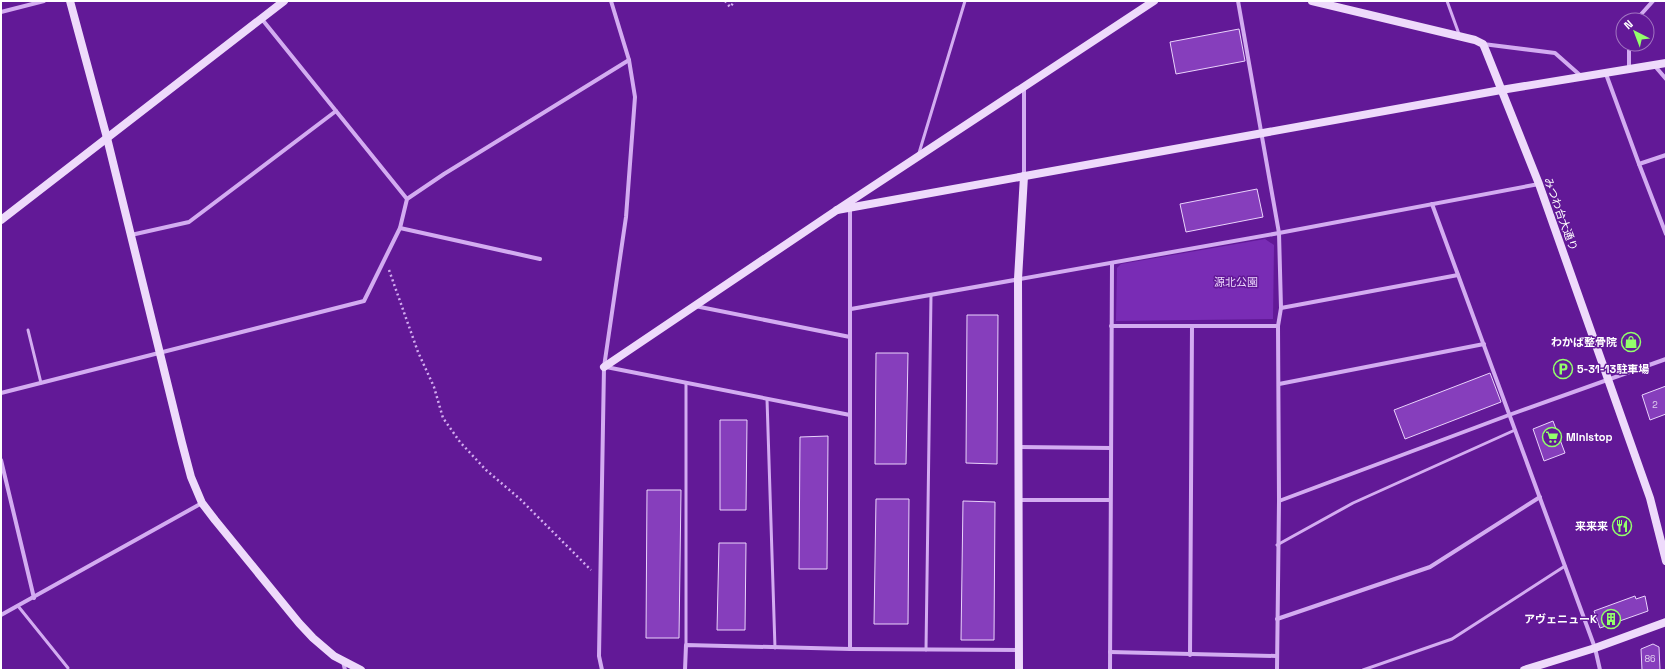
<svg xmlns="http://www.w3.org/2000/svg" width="1667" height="671" font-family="'Space Grotesk','Noto Sans JP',sans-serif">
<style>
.green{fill:#792cb5}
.building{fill:#863ebc;stroke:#ead3fc}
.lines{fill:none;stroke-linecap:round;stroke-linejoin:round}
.path{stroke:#d3acf1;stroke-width:2.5;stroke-dasharray:2 3;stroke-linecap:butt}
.lane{stroke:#d3acf1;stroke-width:3}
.street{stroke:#d3acf1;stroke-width:4}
.secondary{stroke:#eedafb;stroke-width:8}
.labels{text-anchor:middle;stroke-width:3;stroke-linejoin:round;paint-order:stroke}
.number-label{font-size:9px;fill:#e1cfee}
.street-label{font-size:11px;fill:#fff;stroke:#621997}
.park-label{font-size:11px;fill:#ead3fc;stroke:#621997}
.poi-label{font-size:11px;font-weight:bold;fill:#fff;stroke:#621997;text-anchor:end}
</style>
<rect width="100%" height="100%" fill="#621997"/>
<!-- green -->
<polygon class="green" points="1265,239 1274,245 1273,319 1116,321 1117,268 1121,264"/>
<!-- building -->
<g class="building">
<polygon points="1239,29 1245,61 1176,74 1170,42"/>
<polygon points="1257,189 1263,217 1186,232 1180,204"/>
<polygon points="967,315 998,315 997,464 966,463"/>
<polygon points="876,353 908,353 906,464 875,464"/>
<polygon points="1490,373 1501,402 1405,439 1394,410"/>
<polygon points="1666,386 1666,414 1650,420 1642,395"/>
<polygon points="720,420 747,420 746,510 720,510"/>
<polygon points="1553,421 1565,453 1544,461 1533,429"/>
<polygon points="828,436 827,569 799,569 800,437"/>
<polygon points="647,490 681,490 679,638 646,638"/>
<polygon points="876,499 909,499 908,624 874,624"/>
<polygon points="963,501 995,502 994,640 961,640"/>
<polygon points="719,543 746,543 745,630 717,630"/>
<polygon points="1635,596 1636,599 1645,596 1648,611 1600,628 1594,611"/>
<polygon points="1653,644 1659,647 1660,670 1642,670 1641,649"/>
</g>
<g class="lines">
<!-- path -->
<g class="path">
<polyline points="725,1 730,7 735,1"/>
<polyline points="389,270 418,352 434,387 443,418 460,442 486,470 520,499 591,570"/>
</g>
<!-- lane -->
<g class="lane">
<polyline points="1447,1 1459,34"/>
<polyline points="919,153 965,1"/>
<polyline points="28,330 41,383"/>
<polyline points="686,383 686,645"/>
<polyline points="767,399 775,648"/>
<polyline points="1277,545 1353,503 1515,430"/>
<polyline points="18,606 68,668"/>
<polyline points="926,650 931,295"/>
<polyline points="1363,670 1452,639 1565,566"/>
</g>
<!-- street -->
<g class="street">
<polyline points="1238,1 1279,233 1281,308 1278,326 1279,501 1277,670"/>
<polyline points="1,12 44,1"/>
<polyline points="261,18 407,199"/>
<polyline points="1636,20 1653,1"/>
<polyline points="1483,44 1555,53 1581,76"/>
<polyline points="1629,44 1629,69"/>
<polyline points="1654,65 1666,79"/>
<polyline points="1606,74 1639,164 1666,234"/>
<polyline points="1639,164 1666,155"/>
<polyline points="1024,176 1024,87"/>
<polyline points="1432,204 1595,648 1600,670"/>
<polyline points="400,228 540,259"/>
<polyline points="131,235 189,222 336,111"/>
<polyline points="695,306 850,337"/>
<polyline points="1281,308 1458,275"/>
<polyline points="851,309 1279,233 1539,184"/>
<polyline points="1111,326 1278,326"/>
<polyline points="606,367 850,415"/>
<polyline points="1279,384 1484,344"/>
<polyline points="1,393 364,301 400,228 407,199 444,174 629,60"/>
<polyline points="1019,447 1111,448"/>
<polyline points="1,460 34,598"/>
<polyline points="1019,500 1110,500"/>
<polyline points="1279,501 1509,415 1666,359"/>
<polyline points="1,615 202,503"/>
<polyline points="1277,619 1430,567 1540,497"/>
<polyline points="850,649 850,208"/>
<polyline points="1110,652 1276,656"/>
<polyline points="1190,655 1192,326"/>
<polyline points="343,661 345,670"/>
<polyline points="602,670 599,656 604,367 626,217 635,97 629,60 611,1"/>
<polyline points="685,670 686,645 850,649 1019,650"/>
<polyline points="1110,670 1112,263"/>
</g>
<!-- secondary -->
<g class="secondary">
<polyline points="70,1 107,138 182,443 191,477 202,503 215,520 299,623 313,638 334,656 361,670"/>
<polyline points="1312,1 1475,40 1483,44 1486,51 1539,184 1650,498 1666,561"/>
<polyline points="837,210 1501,90 1666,63"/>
<polyline points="1,220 284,1"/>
<polyline points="604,367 837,210 1154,1"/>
<polyline points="1019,670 1018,279 1024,176"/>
<polyline points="1524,670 1595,648 1666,622"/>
</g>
</g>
<!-- icons -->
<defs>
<g id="shop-ring" transform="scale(1)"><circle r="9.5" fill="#621997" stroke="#93ff6b" stroke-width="1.5"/><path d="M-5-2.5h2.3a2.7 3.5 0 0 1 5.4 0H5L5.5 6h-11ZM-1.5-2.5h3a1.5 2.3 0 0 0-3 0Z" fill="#93ff6b"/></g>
<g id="parking-ring" transform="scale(1)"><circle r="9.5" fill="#621997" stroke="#93ff6b" stroke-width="1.5"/><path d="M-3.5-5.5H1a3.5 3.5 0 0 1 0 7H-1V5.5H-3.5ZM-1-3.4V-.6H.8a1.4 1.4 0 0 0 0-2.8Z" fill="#93ff6b"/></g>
<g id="supermarket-ring" transform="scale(1)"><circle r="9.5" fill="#621997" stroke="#93ff6b" stroke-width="1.5"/><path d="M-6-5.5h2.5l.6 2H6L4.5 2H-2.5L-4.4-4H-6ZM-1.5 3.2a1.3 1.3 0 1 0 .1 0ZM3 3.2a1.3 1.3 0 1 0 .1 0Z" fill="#93ff6b"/></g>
<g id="restaurant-ring" transform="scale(1)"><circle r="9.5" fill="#621997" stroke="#93ff6b" stroke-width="1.5"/><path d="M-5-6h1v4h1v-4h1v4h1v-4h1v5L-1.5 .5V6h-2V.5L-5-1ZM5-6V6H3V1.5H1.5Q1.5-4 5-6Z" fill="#93ff6b"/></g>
<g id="building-ring" transform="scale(1)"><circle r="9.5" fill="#621997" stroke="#93ff6b" stroke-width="1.5"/><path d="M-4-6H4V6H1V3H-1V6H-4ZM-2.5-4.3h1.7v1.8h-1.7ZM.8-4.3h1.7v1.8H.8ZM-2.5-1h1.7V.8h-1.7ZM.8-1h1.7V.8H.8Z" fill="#93ff6b"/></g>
</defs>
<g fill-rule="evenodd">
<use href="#shop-ring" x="1631" y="342"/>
<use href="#parking-ring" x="1563" y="369"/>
<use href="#supermarket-ring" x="1552" y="437"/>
<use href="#restaurant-ring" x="1622" y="526"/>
<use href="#building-ring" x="1611" y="619"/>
</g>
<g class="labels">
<!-- number labels -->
<g class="number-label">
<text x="1655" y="408">2</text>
<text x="1650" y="662">86</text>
</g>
<!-- street labels -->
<g class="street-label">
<text transform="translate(1561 214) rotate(70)" y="4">みつわ台大通り</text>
</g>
<!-- park labels -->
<g class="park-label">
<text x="1236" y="286">源北公園</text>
</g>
<!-- poi labels -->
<g class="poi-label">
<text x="1617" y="346">わかば整骨院</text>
<text x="1577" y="373" text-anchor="start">5-31-13駐車場</text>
<text x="1566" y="441" text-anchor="start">Ministop</text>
<text x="1608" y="530">来来来</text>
<text x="1597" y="623">アヴェニューK</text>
</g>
</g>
<!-- border -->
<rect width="1667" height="671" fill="none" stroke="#ffffff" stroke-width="4"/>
<!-- north arrow -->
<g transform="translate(1635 32) rotate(318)"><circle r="19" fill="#621997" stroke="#a175c1"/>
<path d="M0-3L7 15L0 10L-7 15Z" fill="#93ff6b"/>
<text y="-6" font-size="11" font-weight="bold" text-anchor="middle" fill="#ffffff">N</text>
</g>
</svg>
